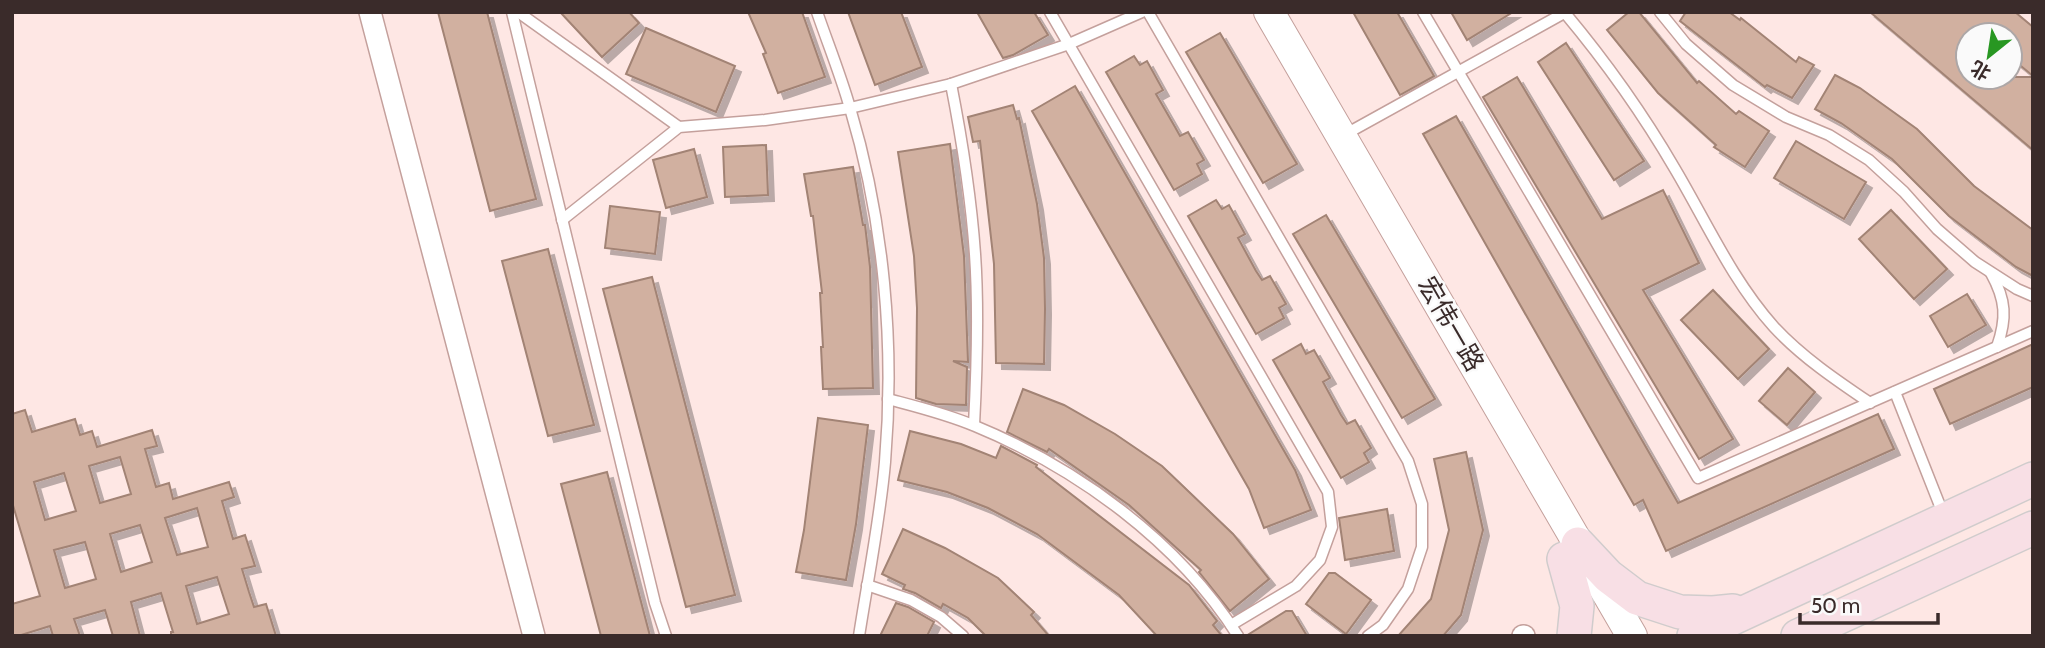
<svg xmlns="http://www.w3.org/2000/svg" width="2045" height="648" font-family="Cabin,'Noto Sans SC',sans-serif">
<style>
.building{fill:#d1b0a0;stroke:#a28374;stroke-width:2;fill-rule:evenodd;filter:url(#shadow)}
.lines{fill:none;stroke-linecap:round;stroke-linejoin:round}
.lane-casing{stroke:#c4a09c;stroke-width:13}
.street-casing{stroke:#c4a09c;stroke-width:24}
.secondary-casing{stroke:#c4a09c;stroke-width:32}
.primary-casing{stroke:#d0cccc;stroke-width:36}
.lane{stroke:#fff;stroke-width:10}
.street{stroke:#fff;stroke-width:21}
.secondary{stroke:#fff;stroke-width:30}
.primary{stroke:#f8dfe5;stroke-width:33}
.labels{text-anchor:middle;stroke-width:5;stroke-linejoin:round;paint-order:stroke}
.street-label{font-size:26px;fill:#3a2b2a;stroke:#fafafa}
</style>
<defs>
<filter id="shadow"><feDropShadow dx="6" dy="6" stdDeviation="0" flood-color="#0004"/></filter>
</defs>
<rect width="100%" height="100%" fill="#fee7e4"/>
<!-- building -->
<g class="building">
<polygon points="438,12 487,12 536,199 490,211"/>
<polygon points="560,12 629,12 639,23 602,57"/>
<polygon points="748,12 802,12 825,77 778,93 763,54 766,53"/>
<polygon points="848,12 901,12 922,67 875,85"/>
<polygon points="977,12 1034,12 1048,35 1013,55 1003,58"/>
<polygon points="1353,12 1397,12 1434,76 1400,95"/>
<polygon points="1451,12 1513,12 1467,40"/>
<polygon points="1629,12 1639,12 1697,83 1699,81 1736,114 1739,111 1769,131 1745,167 1714,147 1716,145 1658,93 1607,30"/>
<polygon points="1686,12 1729,12 1740,20 1741,18 1796,62 1799,57 1814,65 1792,98 1767,85 1765,87 1680,21"/>
<polygon points="1870,12 2015,12 2033,27 2033,76 2010,57 2010,35 1968,35 1968,77 2033,77 2033,150"/>
<polygon points="646,28 735,66 716,112 626,74"/>
<polygon points="1220,33 1297,164 1263,183 1186,52"/>
<polygon points="1566,43 1644,161 1614,180 1538,62"/>
<polygon points="1134,56 1140,65 1147,61 1163,90 1156,94 1175,127 1180,136 1188,132 1204,160 1197,164 1202,174 1174,190 1106,72"/>
<polygon points="1835,75 1860,88 1917,129 1974,186 2033,230 2033,276 2016,267 1949,216 1892,159 1841,123 1815,109"/>
<polygon points="1517,77 1602,219 1663,190 1699,263 1643,290 1733,439 1699,459 1483,97"/>
<polygon points="1075,86 1295,470 1311,510 1264,528 1249,489 1032,111"/>
<polygon points="1013,105 1017,119 1019,118 1037,204 1044,258 1045,309 1044,364 996,363 994,264 980,141 973,142 968,117"/>
<polygon points="1456,116 1678,503 1878,414 1894,449 1666,551 1643,500 1634,505 1423,134"/>
<polygon points="1796,141 1866,182 1844,219 1774,178"/>
<polygon points="950,144 964,256 968,362 953,361 967,367 966,405 936,404 916,398 917,308 914,256 898,152"/>
<polygon points="766,145 768,195 725,197 723,147"/>
<polygon points="694,149 707,197 666,208 653,160"/>
<polygon points="853,167 863,225 865,225 870,267 873,388 823,389 821,347 823,347 820,293 822,293 813,216 811,216 804,174"/>
<polygon points="1216,200 1222,209 1229,205 1245,234 1238,238 1256,271 1262,280 1270,276 1286,304 1279,308 1284,318 1256,334 1188,216"/>
<polygon points="610,206 660,212 655,254 605,248"/>
<polygon points="1891,210 1947,269 1914,299 1859,239"/>
<polygon points="1326,215 1435,399 1402,418 1293,234"/>
<polygon points="548,249 594,425 548,436 502,261"/>
<polygon points="652,277 735,595 686,607 603,289"/>
<polygon points="1713,290 1769,349 1738,379 1681,320"/>
<polygon points="1967,294 1986,325 1948,347 1930,316"/>
<polygon points="1301,344 1306,354 1314,350 1330,378 1323,382 1341,415 1347,424 1355,420 1371,448 1364,453 1369,462 1341,478 1273,360"/>
<polygon points="2033,344 2033,387 1950,424 1934,389"/>
<polygon points="1788,368 1815,392 1787,425 1759,401"/>
<polygon points="1023,389 1064,405 1115,434 1162,466 1233,534 1269,579 1230,611 1199,572 1201,570 1129,505 1049,449 1047,452 1007,432"/>
<path d="M25,410L32,432L75,419L80,435L92,431L97,447L152,430L157,446L145,449L156,487L169,483L173,499L229,482L234,497L222,501L233,539L245,535L255,566L242,569L249,592L254,607L266,604L276,636H171V632H173L161,593L131,602L140,636H113L105,610L74,619L80,636H53L50,626L18,636H12V604L40,596L12,502V414ZM120,457L131,494L100,503L89,466ZM64,473L76,511L45,520L34,482ZM197,508L208,547L177,555L165,518ZM140,525L152,562L121,572L110,534ZM85,542L96,579L65,588L54,550ZM217,577L229,614L197,624L186,586Z"/>
<polygon points="818,418 868,425 856,524 846,580 796,572 804,530"/>
<polygon points="910,431 961,444 996,458 1001,446 1037,465 1036,467 1189,585 1217,621 1213,625 1222,636 1157,636 1119,595 1037,534 988,508 947,492 898,480"/>
<polygon points="1466,452 1483,530 1461,615 1443,636 1398,636 1431,599 1449,530 1434,459"/>
<polygon points="607,472 650,636 601,636 561,484"/>
<polygon points="1387,509 1394,551 1345,560 1339,518"/>
<polygon points="903,529 945,548 998,578 1034,612 1031,615 1049,636 986,636 968,618 943,604 941,608 915,593 903,589 905,585 882,574"/>
<polygon points="1329,573 1335,573 1371,600 1346,634 1306,604"/>
<polygon points="896,603 908,607 934,622 927,636 880,636"/>
<polygon points="1286,611 1292,611 1307,636 1246,636"/>
</g>
<g class="lines">
<!-- lane casing -->
<g class="lane-casing">
<g id="lane">
<polyline points="512,12 655,603 666,636"/>
<polyline points="518,12 679,127"/>
<path d="M817,12C828,44 841,76 850,108C884,221 895,344 885,462C880,520 868,578 859,636"/>
<polyline points="1050,12 1328,492 1332,527 1320,560 1296,586 1231,625"/>
<polyline points="1148,12 1408,461 1422,504 1422,547 1408,589 1383,625 1368,636"/>
<polyline points="1423,12 1698,478 2033,331"/>
<polyline points="1660,12 1686,44 1733,85 1786,117 1829,135 1869,160 1904,192 1937,229 1975,262 2017,289 2033,296"/>
<path d="M1565,13C1606,62 1643,114 1675,169C1707,223 1732,280 1774,327C1802,357 1836,380 1870,403"/>
<path d="M951,84C962,140 971,197 975,254C979,311 977,368 974,425"/>
<polyline points="1344,135 1566,12"/>
<polyline points="562,220 679,127 765,120 850,108 951,84 1069,44 1142,12"/>
<path d="M1991,273C2006,300 2007,318 1997,347"/>
<polyline points="1895,392 1944,516"/>
<path d="M888,399C918,407 947,414 975,426C1077,468 1178,541 1238,636"/>
<polyline points="867,585 911,600 941,617 963,636"/>
</g>
</g>
<!-- street casing -->
<g class="street-casing">
<g id="street">
<polyline points="370,12 534,636"/>
<polyline points="1523,636 1524,636"/>
</g>
</g>
<!-- secondary casing -->
<g class="secondary-casing">
<polyline id="secondary" points="1269,12 1632,636"/>
</g>
<!-- primary casing -->
<g class="primary-casing">
<g id="primary">
<polyline points="1578,544 1608,576 1637,598 1680,612 1713,613 1733,611"/>
<polyline points="1564,559 1577,606 1574,636"/>
<polyline points="1694,636 2033,479"/>
<polyline points="1798,636 2033,528"/>
</g>
</g>
<!-- lane -->
<use href="#lane" class="lane"/>
<!-- street -->
<use href="#street" class="street"/>
<!-- secondary -->
<use href="#secondary" class="secondary"/>
<!-- primary -->
<use href="#primary" class="primary"/>
</g>
<g class="labels">
<!-- street labels -->
<g class="street-label">
<text transform="translate(1451 324) rotate(60)" y="9">宏伟一路</text>
</g>
</g>
<!-- border -->
<rect width="2045" height="648" fill="none" stroke="#3a2b2a" stroke-width="28"/>
<!-- north arrow -->
<g transform="translate(1989 56) rotate(210)"><circle r="33" fill="#fafafa" stroke="#ada7a7" stroke-width="2"/>
<path d="M0-5L12 26L0 18L-12 26Z" fill="#289722"/>
<text y="-10" font-size="19" font-weight="bold" text-anchor="middle" fill="#3a2b2a">北</text>
</g>
<!-- scale -->
<path d="M1800 613v10h138v-10" fill="none" stroke="#3a2b2a" stroke-width="3.5"/>
<text x="1811" y="613" font-size="21" fill="#3a2b2a" stroke="#fafafa" stroke-width="5" paint-order="stroke">50 m</text>
</svg>
